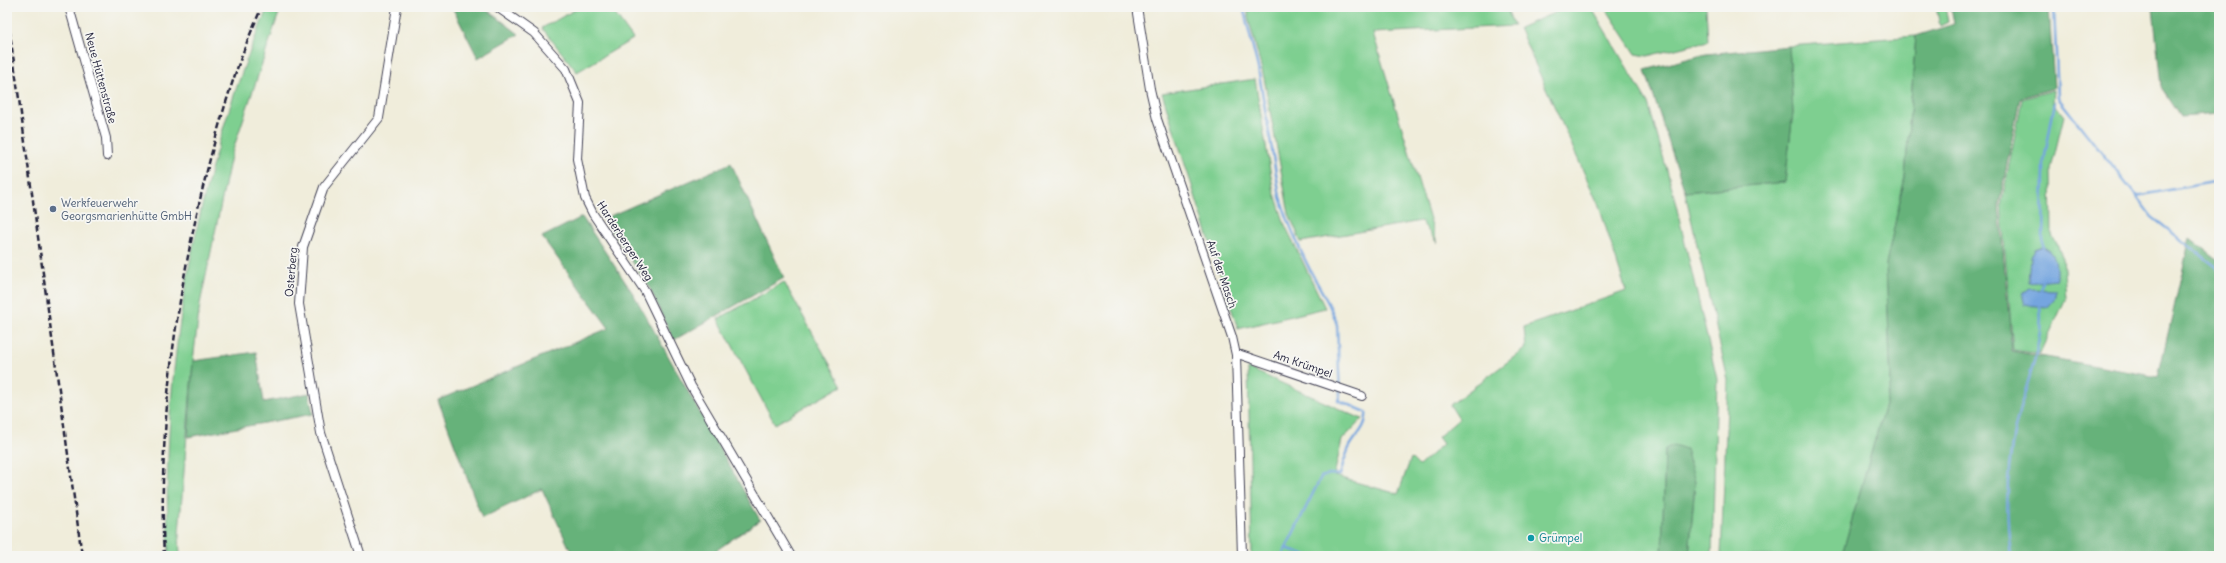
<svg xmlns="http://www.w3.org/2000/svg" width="2226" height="563" font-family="Delius,sans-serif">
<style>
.green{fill:#7ecf90;stroke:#507866}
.forest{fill:#66b27a;stroke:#446a5a}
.water{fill:#75a5df;stroke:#4c648d}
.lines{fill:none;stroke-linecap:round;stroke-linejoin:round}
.stream{stroke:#75a5df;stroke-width:2.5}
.street-casing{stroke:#414053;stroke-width:10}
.street{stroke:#fff;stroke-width:8}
.rail{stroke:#22223b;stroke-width:2.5;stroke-dasharray:6 3;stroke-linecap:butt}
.service-dot{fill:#5c6f8a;stroke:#f6f6f2;stroke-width:1.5}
.culture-dot{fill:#0f9aa8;stroke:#f6f6f2;stroke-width:1.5}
.labels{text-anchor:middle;stroke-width:3.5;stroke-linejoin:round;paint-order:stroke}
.street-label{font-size:11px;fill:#22223b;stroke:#f6f6f2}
.service-label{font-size:11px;fill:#4e5e75;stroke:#f6f6f2;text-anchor:start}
.culture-label{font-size:11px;fill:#0d838f;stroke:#f6f6f2;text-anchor:start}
</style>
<rect width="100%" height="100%" fill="#f6f6f2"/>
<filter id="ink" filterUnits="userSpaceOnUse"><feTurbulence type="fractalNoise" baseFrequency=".025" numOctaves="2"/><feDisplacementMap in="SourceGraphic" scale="8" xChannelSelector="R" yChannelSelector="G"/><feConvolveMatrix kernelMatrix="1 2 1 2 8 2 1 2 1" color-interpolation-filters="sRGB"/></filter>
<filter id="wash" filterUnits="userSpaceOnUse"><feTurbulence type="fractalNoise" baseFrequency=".012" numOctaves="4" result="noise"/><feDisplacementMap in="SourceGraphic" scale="16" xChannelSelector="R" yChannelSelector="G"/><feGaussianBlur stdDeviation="0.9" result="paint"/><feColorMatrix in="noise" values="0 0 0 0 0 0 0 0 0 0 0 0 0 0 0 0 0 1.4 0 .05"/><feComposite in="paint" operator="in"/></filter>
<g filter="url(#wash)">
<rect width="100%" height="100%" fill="#f0eddb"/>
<!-- green -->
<g class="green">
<path d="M268,7H281L231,156L200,304L193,361L179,533L180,556H169C159,373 195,175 268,7Z"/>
<polygon points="580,7 610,7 633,39 577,72 542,28"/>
<polygon points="1248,7 1506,7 1514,26 1373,33 1437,243 1421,221 1301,242 1289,214 1264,78 1248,17"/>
<polygon points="1568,7 1591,7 1648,103 1672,188 1717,379 1712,556 1689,556 1695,482 1665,449 1662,556 1252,556 1248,368 1362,419 1342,440 1334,476 1398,494 1411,458 1419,466 1443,444 1438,437 1459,419 1450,405 1526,348 1524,327 1626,291 1599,206 1519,28"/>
<polygon points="1605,7 1706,7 1708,41 1647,56 1636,54"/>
<polygon points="1936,7 1945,7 1948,22 1940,26"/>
<polygon points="1916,36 1905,177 1886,265 1891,384 1843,551 1836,556 1721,556 1728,380 1685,192 1785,182 1793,112 1789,46"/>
<polygon points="1255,79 1273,188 1285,225 1325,308 1238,329 1162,93"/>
<polygon points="2054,90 2053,103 2064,116 2051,169 2052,235 2063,257 2066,298 2040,354 2013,350 2001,205 2022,99"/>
<polygon points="784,282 842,386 775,424 718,319"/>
</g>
<!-- forest -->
<g class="forest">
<polygon points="452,7 479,7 490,12 519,34 478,58"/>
<polygon points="1951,7 2049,7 2054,88 2020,98 1999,205 2012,351 2158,377 2190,238 2219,260 2219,556 1846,556 1843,551 1891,384 1886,265 1905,177 1916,36 1954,24"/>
<polygon points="2153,7 2219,7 2219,113 2180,116 2161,87"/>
<polygon points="1789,46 1793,112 1785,182 1685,192 1645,70 1706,54"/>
<polygon points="731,163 784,278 674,340 648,285 603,219"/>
<polygon points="582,217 634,295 760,520 708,556 573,556 542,489 482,518 438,400 609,328 542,237"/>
<polygon points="256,352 264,402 309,393 313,414 188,437 193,361"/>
<polygon points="1674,445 1686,449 1695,482 1689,556 1662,556 1665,449"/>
</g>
<!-- water -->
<g class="water">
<path d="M2043,247C2058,253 2056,266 2056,280L2029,283L2031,257L2035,250Z"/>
<polygon points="2029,289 2056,290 2054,300 2048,307 2025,305 2022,294"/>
</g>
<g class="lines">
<!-- stream -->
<g class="stream">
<path d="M1243,7L1258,68L1280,197C1288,223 1299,248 1311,272C1320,289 1332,306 1337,325L1340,395L1338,400L1366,412C1368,427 1355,436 1349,448C1345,457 1342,466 1340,475L1329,474L1321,477L1282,556"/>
<polyline points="2054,7 2058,98 2136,196 2219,181"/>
<polyline points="2136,196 2152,217 2219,269"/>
<polyline points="2043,247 2044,161 2055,102"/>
<polyline points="2041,289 2042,281"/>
<polyline points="1286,548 1309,556"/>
<path d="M2011,556C2005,512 2006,472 2015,428C2023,390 2045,345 2040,306"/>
</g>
</g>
</g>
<g filter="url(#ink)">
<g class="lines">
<!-- street casing -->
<g class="street-casing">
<g id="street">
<polyline points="69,7 106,138 107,156"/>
<polyline points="497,7 534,33 566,69 580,103 577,159 585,198 593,214 645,291 691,386 791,556"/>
<polyline points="1137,7 1150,89 1157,119 1232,337 1236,355 1242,556"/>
<polyline points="1236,355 1241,355 1362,396"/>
<polyline points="361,556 321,433 299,304 303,247 324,187 379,118 397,7"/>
</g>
</g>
<!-- street -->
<use href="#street" class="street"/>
<!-- rail -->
<g class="rail">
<polyline points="7,12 82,556"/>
<path d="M164,556C158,433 174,310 202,191C217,129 235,65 262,7"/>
</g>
</g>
</g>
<!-- markers -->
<circle class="service-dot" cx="53" cy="209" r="4"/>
<circle class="culture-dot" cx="1531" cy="538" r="4"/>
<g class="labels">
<!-- street labels -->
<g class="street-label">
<text transform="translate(101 78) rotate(75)" y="4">Neue Hüttenstraße</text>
<text transform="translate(625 241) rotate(57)" y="4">Harderberger Weg</text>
<text transform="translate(291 272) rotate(-85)" y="4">Osterberg</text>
<text transform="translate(1222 274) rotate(71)" y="4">Auf der Masch</text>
<text transform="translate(1303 364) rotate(19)" y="4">Am Krümpel</text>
</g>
<!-- service labels -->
<g class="service-label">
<text x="61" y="207">Werkfeuerwehr<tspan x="61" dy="13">Georgsmarienhütte GmbH</tspan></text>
</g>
<!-- culture labels -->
<g class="culture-label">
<text x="1539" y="542">Grümpel</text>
</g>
</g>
<!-- margin -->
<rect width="2226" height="563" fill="none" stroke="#f6f6f2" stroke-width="24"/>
</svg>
